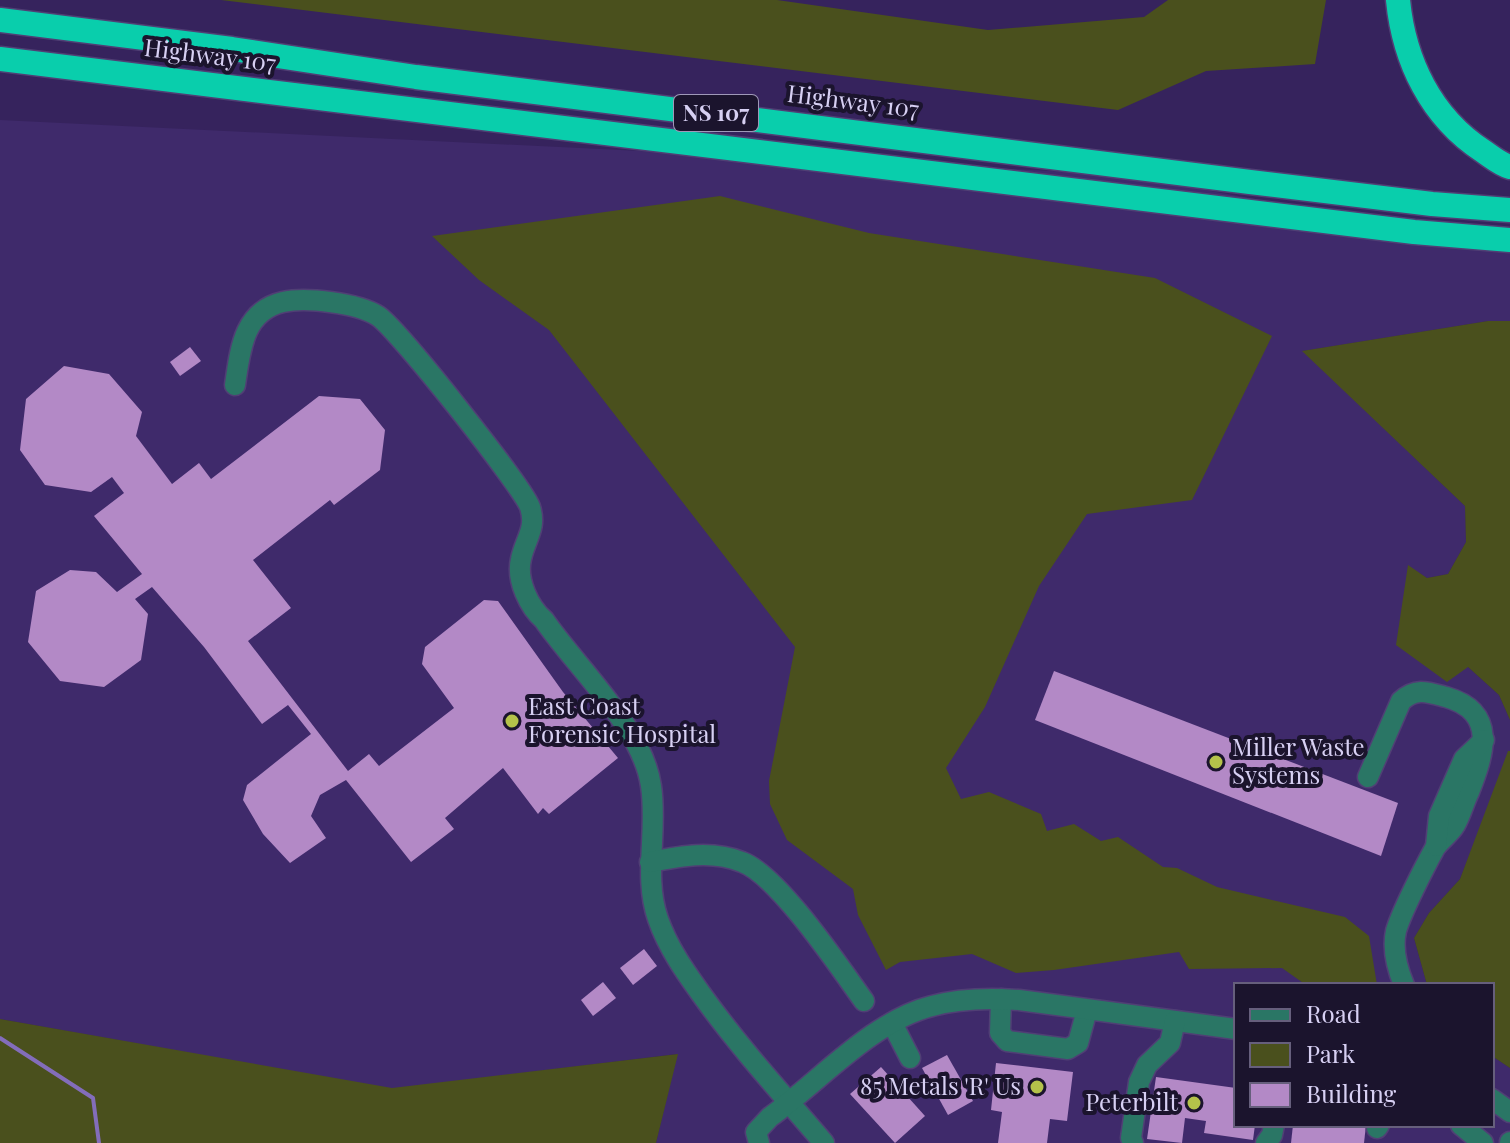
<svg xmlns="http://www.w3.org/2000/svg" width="1510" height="1143" font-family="'Playfair Display',serif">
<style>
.built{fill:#3f2a6b}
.green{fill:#4a501d}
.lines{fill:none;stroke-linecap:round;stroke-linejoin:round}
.stream{stroke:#836dbb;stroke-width:4}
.building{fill:#b389c6}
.minor-casing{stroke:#503f75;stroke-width:23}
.highway-casing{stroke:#503f75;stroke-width:27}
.minor{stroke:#2a7665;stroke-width:20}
.highway{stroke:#09ceac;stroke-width:24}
.poi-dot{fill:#b4c24a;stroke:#1b142d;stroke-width:3}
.labels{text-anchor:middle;stroke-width:8;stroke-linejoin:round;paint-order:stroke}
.shield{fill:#1b142d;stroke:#9f98b8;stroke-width:2}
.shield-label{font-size:22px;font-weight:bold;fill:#d7d0f3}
.street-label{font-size:24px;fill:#d7d0f3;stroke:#1b142d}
.poi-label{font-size:24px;fill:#d7d0f3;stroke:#1b142d;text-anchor:start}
</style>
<rect width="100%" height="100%" fill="#36235d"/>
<!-- built -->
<polygon class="built" points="0,120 1116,174 1449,234 1510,229 1510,321 1488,321 1303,351 1465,506 1466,542 1448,574 1427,578 1408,566 1468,667 1499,695 1510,720 1510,751 1460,879 1429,913 1414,938 1427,985 1236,985 1236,1125 1492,1125 1492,1056 1510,1068 1510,1143 656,1143 677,1054 392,1089 0,1019"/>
<!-- green -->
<g class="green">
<polygon points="221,0 777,0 988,30 1144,17 1168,0 1326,0 1315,64 1206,71 1118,110"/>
<polygon points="720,196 869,233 1155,278 1272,336 1192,500 1087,514 1039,586 985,707 946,768 961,799 989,792 1041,814 1047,831 1074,824 1101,841 1118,837 1163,867 1177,868 1217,887 1345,917 1369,936 1377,985 1306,985 1282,968 1189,969 1179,952 1054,970 1016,973 972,954 900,962 886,970 858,915 853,889 787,840 770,804 769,781 795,647 549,330 479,280 432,236"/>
<polygon points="1488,321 1510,321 1510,720 1499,695 1468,667 1447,682 1396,645 1408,565 1427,578 1448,574 1466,542 1465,506 1302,351"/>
<polygon points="1508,751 1510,751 1510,1068 1492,1056 1492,985 1427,985 1414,938 1429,913 1460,879"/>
<polygon points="0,1019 392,1088 678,1054 656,1143 0,1143"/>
</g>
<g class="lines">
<!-- stream -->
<polyline class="stream" points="0,1038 93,1098 99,1143"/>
</g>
<!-- building -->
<g class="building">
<polygon points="190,347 201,361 180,376 170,362"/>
<polygon points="64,366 109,374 142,412 136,436 172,484 199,463 211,479 319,396 360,399 385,430 380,470 334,505 330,500 253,560 291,608 248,641 348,771 369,754 379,766 454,708 422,664 425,647 484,600 498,601 563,692 618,758 549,814 543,808 538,814 503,768 445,818 454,829 411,862 346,780 320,795 311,816 326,838 290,863 263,834 243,800 247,785 311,734 288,705 262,724 204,647 152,587 135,599 148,614 141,660 104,687 60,681 28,642 36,591 70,570 96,572 117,592 142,574 94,516 124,493 112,477 91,492 45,485 20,450 26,399"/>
<polygon points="1054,671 1398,803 1381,856 1035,720"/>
<polygon points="644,949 657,966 633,985 620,968"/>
<polygon points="603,982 616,998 593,1016 581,1000"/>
<polygon points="947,1055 973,1101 948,1115 922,1068"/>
<polygon points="996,1063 1073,1072 1067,1121 1050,1119 1047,1143 998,1143 1002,1112 991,1110"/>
<polygon points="881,1067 925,1116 895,1143 850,1094"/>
<polygon points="1156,1077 1236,1088 1236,1125 1255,1125 1253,1140 1204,1133 1206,1121 1185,1118 1182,1143 1147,1139"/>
<polygon points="1293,1125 1366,1125 1364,1143 1291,1143"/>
</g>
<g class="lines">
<!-- minor casing -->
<g class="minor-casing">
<g id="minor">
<path d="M235,385C240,351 243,311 283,302C306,297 358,303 378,316C397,328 522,486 530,507C537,529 525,539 521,559C516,580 529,607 544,620C577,668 643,728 651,786C658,831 643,876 658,919C668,948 686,973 704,998C741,1049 783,1095 824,1143"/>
<path d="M1368,777L1401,701C1416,687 1428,692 1446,697C1498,712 1484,754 1469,792C1464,802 1461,815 1455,825C1450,834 1440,840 1435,848C1425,866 1401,913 1396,931C1392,949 1397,968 1404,985"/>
<polyline points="1436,846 1439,816 1464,759 1484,740"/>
<path d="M650,862C681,856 712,850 742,862C778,875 840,968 864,1001"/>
<polyline points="1001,999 1000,1033 1007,1041 1068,1049 1078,1043 1087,1010"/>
<polyline points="892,1023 910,1058"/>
<polyline points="1492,1099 1510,1112"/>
<polyline points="1461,1125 1483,1143"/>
<polyline points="1377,1128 1379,1125"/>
<path d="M759,1143L756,1132L770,1117C820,1081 872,1021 932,1006C961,998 990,998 1019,1000L1236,1029"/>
<polyline points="1133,1143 1131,1138 1139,1082 1147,1065 1170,1043 1175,1021"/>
<polyline points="1266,1143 1272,1135 1274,1125"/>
<polyline points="1510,1143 1510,1142"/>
</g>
</g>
<!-- highway casing -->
<g class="highway-casing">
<g id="highway">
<path d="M1398,0C1404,61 1431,117 1483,151C1492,157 1500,164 1510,167"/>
<polyline points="0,20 232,49 416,77 1250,182 1432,204 1510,210"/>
<polyline points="0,59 1414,232 1510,240"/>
</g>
</g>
<!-- minor -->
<use href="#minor" class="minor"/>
<!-- highway -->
<use href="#highway" class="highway"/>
</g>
<!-- markers -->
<g class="poi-dot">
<circle cx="512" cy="721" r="8"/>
<circle cx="1216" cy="762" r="8"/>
<circle cx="1037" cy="1087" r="8"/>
<circle cx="1194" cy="1103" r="8"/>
</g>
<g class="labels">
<!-- shield labels -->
<rect class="shield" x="674" y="95" width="84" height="36" rx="6"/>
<g class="shield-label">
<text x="716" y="121">NS 107</text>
</g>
<!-- street labels -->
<g class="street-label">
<text transform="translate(210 56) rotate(7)" y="8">Highway 107</text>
<text transform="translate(853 102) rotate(7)" y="8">Highway 107</text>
</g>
<!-- poi labels -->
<g class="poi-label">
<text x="528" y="715">East Coast<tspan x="528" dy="28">Forensic Hospital</tspan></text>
<text x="1232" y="756">Miller Waste<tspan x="1232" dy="28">Systems</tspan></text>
<text x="1021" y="1095" text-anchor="end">85 Metals 'R' Us</text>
<text x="1178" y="1111" text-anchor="end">Peterbilt</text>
</g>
</g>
<!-- legend -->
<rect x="1234" y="983" width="260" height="144" fill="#1b142d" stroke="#665f7c" stroke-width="2"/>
<rect x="1250" y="1009" width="40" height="12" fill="#2a7665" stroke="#665f7c" stroke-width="2"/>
<text x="1306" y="1023" font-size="24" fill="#d7d0f3">Road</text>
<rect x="1250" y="1043" width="40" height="24" fill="#4a501d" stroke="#665f7c" stroke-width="2"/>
<text x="1306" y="1063" font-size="24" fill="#d7d0f3">Park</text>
<rect x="1250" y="1083" width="40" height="24" fill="#b389c6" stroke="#665f7c" stroke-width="2"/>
<text x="1306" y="1103" font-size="24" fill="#d7d0f3">Building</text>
</svg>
